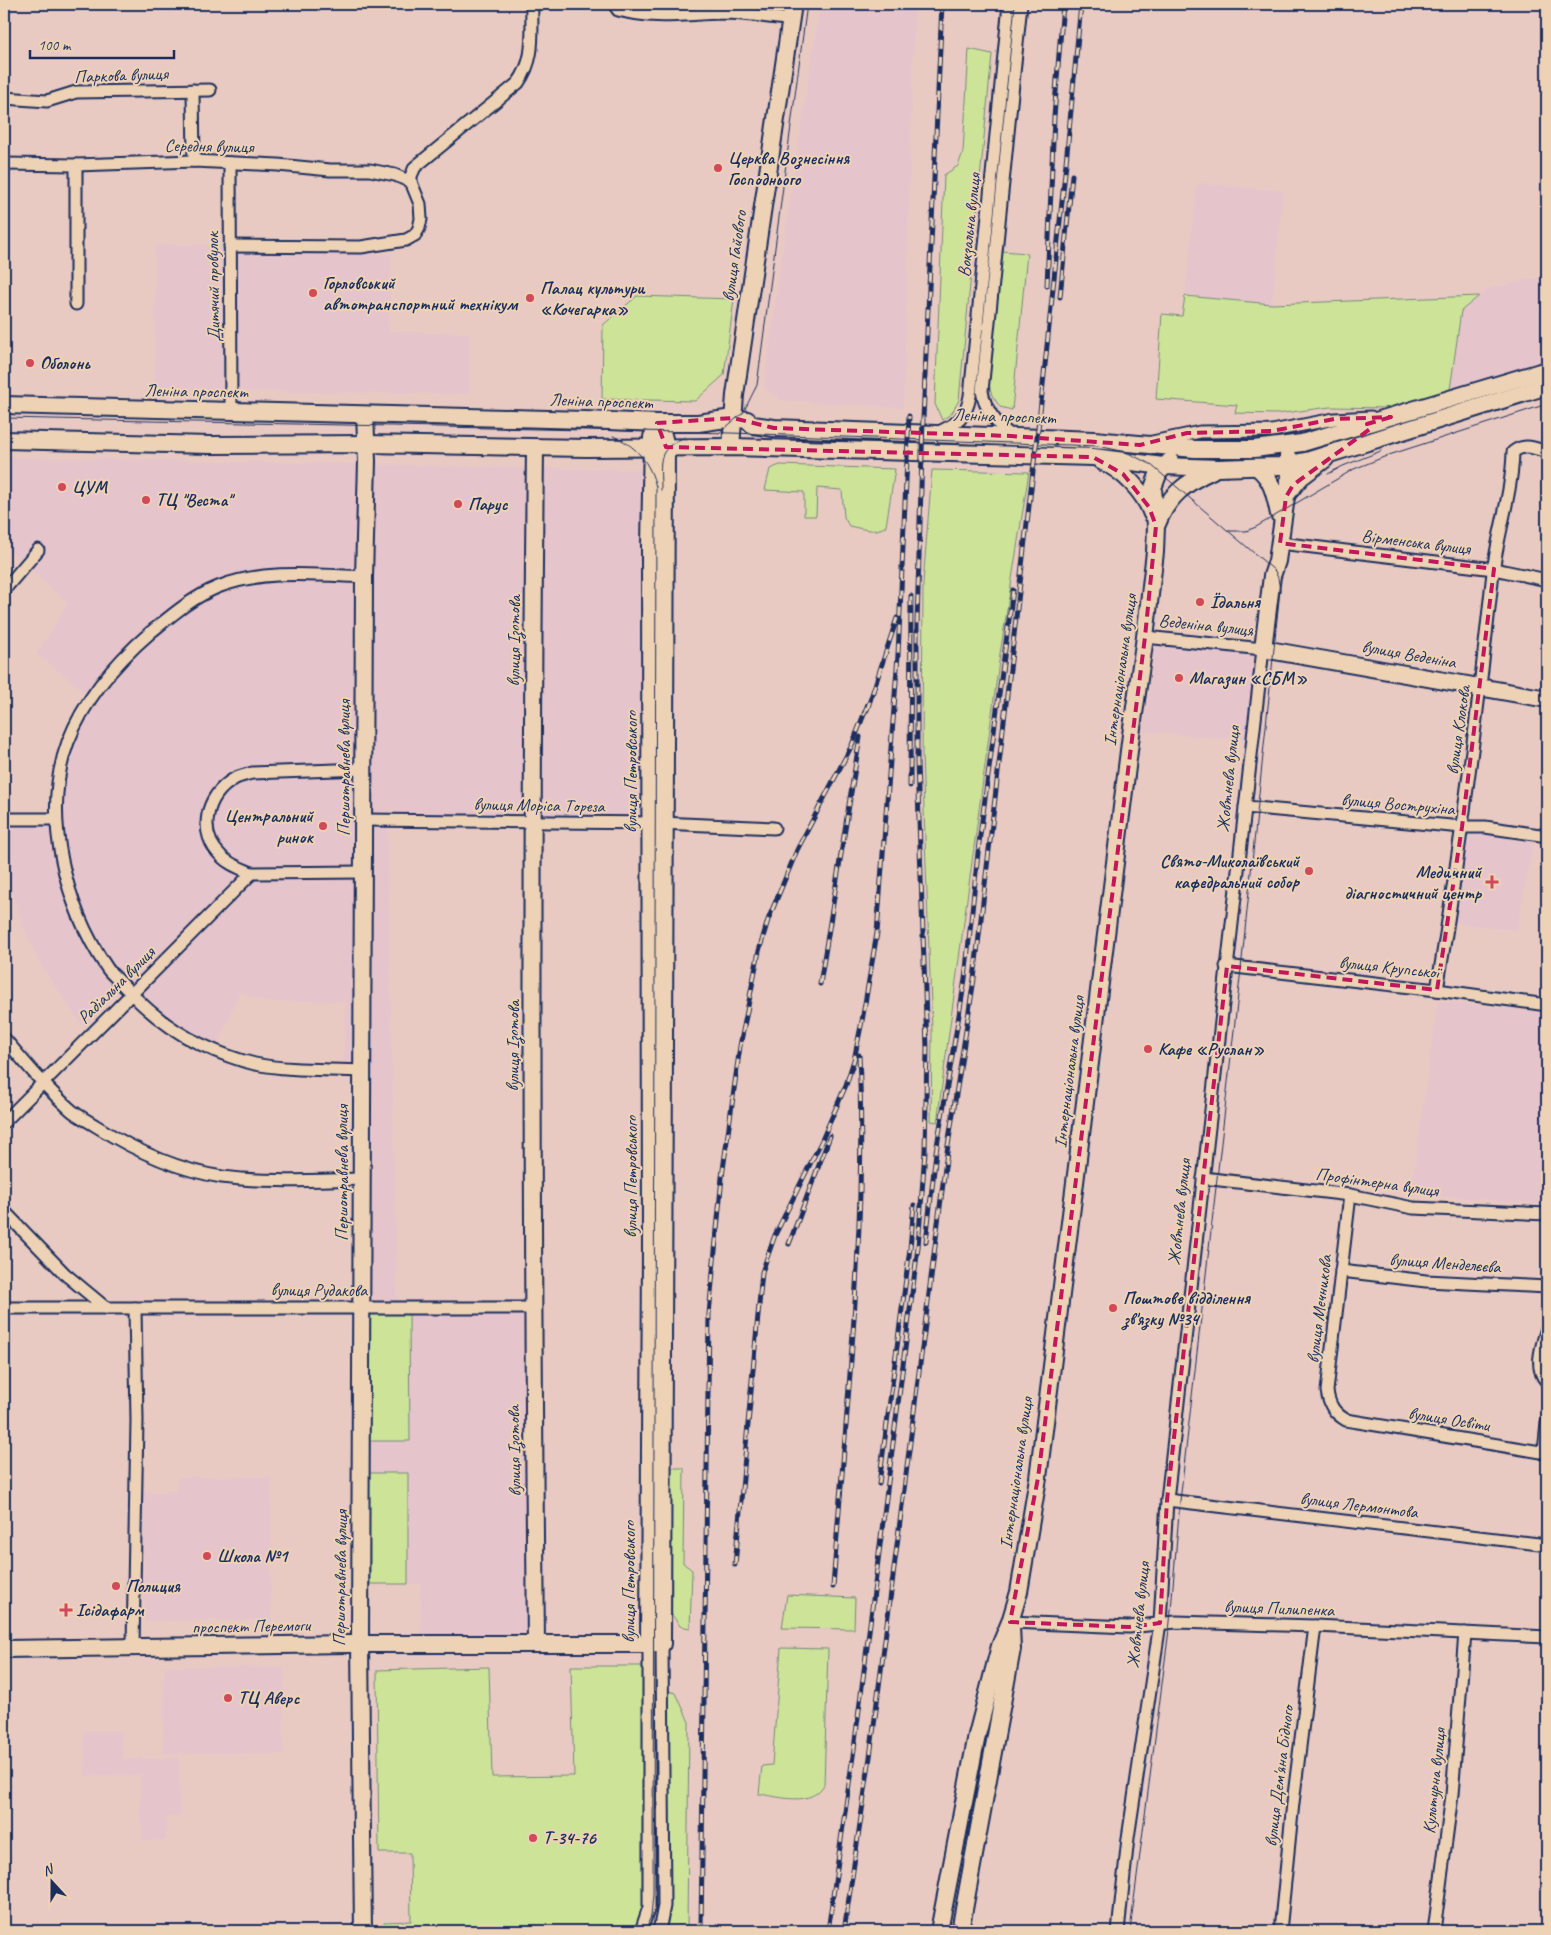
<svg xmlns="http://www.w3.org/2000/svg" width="1551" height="1935" font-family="Caveat,sans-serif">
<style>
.built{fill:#e5c4cc}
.green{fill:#cde398;stroke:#74897b}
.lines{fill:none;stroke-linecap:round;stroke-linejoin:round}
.street-casing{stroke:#1b2f5e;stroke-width:15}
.secondary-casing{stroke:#1b2f5e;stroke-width:20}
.street{stroke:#eed2b5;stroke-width:11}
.secondary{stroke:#eed2b5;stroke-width:16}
.tram{stroke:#1b2f5e;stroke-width:1}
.rail-casing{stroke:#1b2f5e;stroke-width:5}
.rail{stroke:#eed2b5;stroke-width:3;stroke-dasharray:9;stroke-linecap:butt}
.marked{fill:none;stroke:#c2185b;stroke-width:4;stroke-dasharray:10 6;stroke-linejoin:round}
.poi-dot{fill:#d1495b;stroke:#eed2b5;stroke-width:2}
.labels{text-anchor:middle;stroke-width:4;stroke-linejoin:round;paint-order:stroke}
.street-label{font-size:18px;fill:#1b2f5e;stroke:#eed2b5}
.poi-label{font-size:18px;font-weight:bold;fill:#1b2f5e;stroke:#eed2b5;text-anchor:start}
</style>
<rect width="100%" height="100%" fill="#e9cac2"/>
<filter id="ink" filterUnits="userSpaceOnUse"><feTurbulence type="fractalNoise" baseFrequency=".02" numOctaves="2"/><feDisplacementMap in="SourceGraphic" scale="10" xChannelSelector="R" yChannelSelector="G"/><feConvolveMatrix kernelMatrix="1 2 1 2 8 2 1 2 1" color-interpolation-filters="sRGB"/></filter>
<g filter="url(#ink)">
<!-- built -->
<g class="built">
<polygon points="820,4 915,4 903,408 780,400 764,387 784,238"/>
<polygon points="1197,183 1283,191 1272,304 1185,296"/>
<polygon points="155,245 228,245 228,389 155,390"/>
<polygon points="237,252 391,254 389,332 470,333 469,394 235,391"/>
<polygon points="1547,276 1547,361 1450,390 1461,311 1489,288"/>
<polygon points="4,457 646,470 646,817 387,815 397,1302 368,1302 365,1068 343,1066 346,1001 265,1002 239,992 218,1045 185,1028 159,1010 128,983 85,1029 43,969 24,928 11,888 6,861 4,823 61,822 63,785 70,753 80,726 95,700 37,654 68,603 4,546"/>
<polygon points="1155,642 1256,653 1247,740 1144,732"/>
<polygon points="1468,832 1533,842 1517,931 1451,922"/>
<polygon points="1438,1001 1547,1013 1547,1205 1411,1193"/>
<polygon points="526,1313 527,1635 421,1636 420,1584 370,1584 369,1314"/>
<polygon points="178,1477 271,1477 271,1620 144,1621 143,1492 177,1491"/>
<polygon points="164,1667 284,1667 283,1754 163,1753"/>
<polygon points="121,1731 122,1759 179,1758 180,1816 166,1817 166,1840 142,1841 140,1775 85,1776 84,1731"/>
</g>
<!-- green -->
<g class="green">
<polygon points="969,49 992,54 959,400 952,413 942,420 935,404 944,175 958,166 963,152"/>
<polygon points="1002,251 1027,253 1012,410 1000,407 992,395 987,378"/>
<polygon points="637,296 734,299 724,375 695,401 602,399 603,325"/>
<polygon points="1185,296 1272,304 1479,296 1461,311 1450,390 1389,408 1330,407 1276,414 1235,413 1237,405 1156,399 1162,314 1182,316"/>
<path d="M780,465L895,469L886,526C876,534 860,528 849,526L844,517L842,490L817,488L816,516H804V492L765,490L770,469Z"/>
<polygon points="932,470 1029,472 1000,654 937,1122 931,1121 932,1032 922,754 923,583"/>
<polygon points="409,1313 410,1441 369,1441 369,1314"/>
<polygon points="670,1468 684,1468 683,1563 692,1570 690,1628 680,1626 668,1609"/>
<polygon points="369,1473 408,1473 408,1584 370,1584"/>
<polygon points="787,1595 855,1598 854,1629 782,1628"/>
<path d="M781,1648L828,1649L824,1785C810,1807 782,1797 759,1794L762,1766L772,1765Z"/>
<polygon points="571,1666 643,1666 644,1913 635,1931 384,1931 384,1922 411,1921 410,1853 379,1853 377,1670 489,1667 492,1777 574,1776"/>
<polygon points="669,1691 676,1693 689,1722 687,1931 666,1931 669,1914"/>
</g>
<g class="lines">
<!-- street casing -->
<g class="street-casing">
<g id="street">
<path d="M614,4L618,10C657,20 683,14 721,13C745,13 768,17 791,20"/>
<polyline points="193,90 194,161"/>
<polyline points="4,98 47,101 76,92 210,90"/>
<polyline points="230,163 231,412"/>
<polyline points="4,164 76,165 194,161 278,165 330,170 370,170 395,175 411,182"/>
<path d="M230,246L361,247L406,240L415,235L419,228L421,219L420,204L411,182V176L415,167L518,83C536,58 531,34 532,4"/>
<polyline points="76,304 76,165"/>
<path d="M939,432C958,423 966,418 970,396L1009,4"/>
<path d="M1011,436C996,423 985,410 982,391L1021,4"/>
<polyline points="1152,442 1200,432 1272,431 1334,419 1371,417"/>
<polyline points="1280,543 1494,569 1547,580"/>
<polyline points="4,590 38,550"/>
<polyline points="1245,807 1462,827 1485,827 1547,836"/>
<polyline points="4,819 56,819"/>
<polyline points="363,820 660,823 774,828"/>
<path d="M363,872L252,873C242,869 230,865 222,857C197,834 205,796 234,779C239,776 246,775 252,773L364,769"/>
<polyline points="1226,966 1437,990 1547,1005"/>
<path d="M1437,990C1460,851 1478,712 1493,572C1498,532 1512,493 1513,452C1524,443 1534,448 1547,452"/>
<path d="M4,1038C25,1063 46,1088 71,1110C78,1116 88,1121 96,1126C134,1150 177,1170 222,1177C268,1183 316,1180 362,1179"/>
<path d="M363,1071C327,1069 290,1071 255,1064C237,1060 217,1052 200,1044C170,1030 145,1009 123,985C118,979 111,974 107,968C65,906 41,814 68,742C85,698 116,662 151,632C172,615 193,597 218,587C263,569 317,575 364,577"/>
<polyline points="4,1122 252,873"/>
<polyline points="1203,1178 1350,1195 1413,1208 1547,1214"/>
<path d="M1350,1195L1327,1391C1329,1405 1334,1413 1346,1420L1547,1453"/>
<polyline points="4,1211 65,1274 106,1308"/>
<polyline points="1341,1271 1426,1281 1547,1287"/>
<polyline points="4,1308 533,1308"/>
<path d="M1547,1328C1542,1345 1533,1368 1547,1382"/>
<polyline points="1544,1452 1547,1423"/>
<polyline points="1167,1500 1547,1545"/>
<polyline points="1010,1622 1129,1627 1176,1622 1315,1626 1547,1637"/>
<polyline points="133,1647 137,1420 135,1308"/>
<polyline points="641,1931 649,1907 649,1644"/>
<polyline points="659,1931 664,1906 662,1644"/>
<polyline points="1118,1931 1128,1838 1160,1623 1167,1500 1263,649 1145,637"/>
<polyline points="1280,1931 1293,1803 1315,1626"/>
<polyline points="1434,1931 1452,1795 1465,1633"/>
</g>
</g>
<!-- secondary casing -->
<g class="secondary-casing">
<g id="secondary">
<polyline points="4,405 585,420 657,423 698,423 733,418 747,420 753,425 774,428 1094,440 1195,449 1254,449 1302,443 1547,370"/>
<polyline points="4,440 210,445 367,444 586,448 731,447 1093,457 1163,466 1218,468 1280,466 1310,460 1547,386"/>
<polyline points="731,447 735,395 793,4"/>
<path d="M535,448C531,846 532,1245 536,1643"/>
<polyline points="1288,456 1292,463 1286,497 1277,561 1272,576 1263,649 1547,699"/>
<path d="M1101,461C1123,470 1144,492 1152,514"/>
<path d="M1258,468C1273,480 1275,496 1279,514"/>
<polyline points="1288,493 1301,477 1325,459"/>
<path d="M1157,524C1168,496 1186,482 1213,470"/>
<polyline points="649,1644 651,1250 650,546 652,437"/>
<polyline points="4,1649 348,1644 662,1644 666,447 662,431 657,423"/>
<polyline points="363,1931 360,1644 364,577 367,461 365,415"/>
<polyline points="939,1931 977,1735 1000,1646 1010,1622 1019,1592 1038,1478 1131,735 1145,637 1155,552 1156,526 1153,488 1159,472 1170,461"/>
<polyline points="960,1931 1012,1649 1011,1626"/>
</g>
</g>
<!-- street -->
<use href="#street" class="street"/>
<!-- secondary -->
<use href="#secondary" class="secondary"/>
<!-- tram -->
<g class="tram">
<polyline points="4,418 731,433 1098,446 1126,452 1150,464 1275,571 1278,578 1280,590 1241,969 1180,1501 1170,1622 1130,1931"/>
<polyline points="719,433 743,413 757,385 807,4"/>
<path d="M613,436C636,445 650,463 656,487L653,1895L651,1916L645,1931"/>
<polyline points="1328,474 1343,466 1381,451"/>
<path d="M661,490C661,461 655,450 685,437"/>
<polyline points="1228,531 1246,531 1256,527 1354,469 1389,455 1547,404"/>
</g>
<!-- rail casing -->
<g class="rail-casing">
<g id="rail">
<polyline points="1047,286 1054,117 1063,4"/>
<polyline points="1060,297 1072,175"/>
<polyline points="867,710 897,618"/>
<polyline points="910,786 911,596"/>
<polyline points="820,984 860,737"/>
<polyline points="926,1242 936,1152 965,979 979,843 1013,590"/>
<polyline points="789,1244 830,1136"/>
<polyline points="879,1484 910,1248 914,1205"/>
<polyline points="735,1565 762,1272 775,1235 822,1140 846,1085 854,1060 862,1021 877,933 898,655 909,416"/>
<path d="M833,1587C846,1410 867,1232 859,1055"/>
<polyline points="701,1931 709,1314 722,1177 740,1046 759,951 768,920 797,850 852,745 868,704"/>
<polyline points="828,1931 854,1749 918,1247 925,1151 927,1048 917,762 917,624 923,419 942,4"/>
<polyline points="844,1931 870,1757 947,1152 974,979 1042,394 1066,163 1081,4"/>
</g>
</g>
<!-- rail -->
<use href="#rail" class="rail"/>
</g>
</g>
<!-- marked area -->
<path class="marked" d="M1391,417L1367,424L1370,429L1293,485L1286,497L1280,543L1494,569L1462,827L1437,990L1227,966L1167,1500L1160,1623L1129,1627L1010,1622L1038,1478L1145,637L1156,526L1149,507L1123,474L1093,457L666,447L657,423L733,418L774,428L1011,436L1140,445L1187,433L1272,431L1334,419Z"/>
<!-- markers -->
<g class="poi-dot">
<circle cx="718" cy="168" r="5"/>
<circle cx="313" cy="293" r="5"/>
<circle cx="530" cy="298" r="5"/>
<circle cx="30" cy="363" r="5"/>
<circle cx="62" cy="487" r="5"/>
<circle cx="146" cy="500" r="5"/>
<circle cx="458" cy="504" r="5"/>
<circle cx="1200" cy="602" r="5"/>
<circle cx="1179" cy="678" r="5"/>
<circle cx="323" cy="826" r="5"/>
<circle cx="1309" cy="871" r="5"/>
<path d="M1489.5 874.5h5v5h5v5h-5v5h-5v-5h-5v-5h5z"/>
<circle cx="1148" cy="1049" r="5"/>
<circle cx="1113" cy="1308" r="5"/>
<circle cx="207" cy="1556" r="5"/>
<circle cx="116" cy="1586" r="5"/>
<path d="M63.5 1602.5h5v5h5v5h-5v5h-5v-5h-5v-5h5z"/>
<circle cx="228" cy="1698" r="5"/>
<circle cx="533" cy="1838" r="5"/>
</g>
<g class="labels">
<!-- street labels -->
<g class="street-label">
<text transform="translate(121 75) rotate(-2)" y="6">Паркова вулиця</text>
<text transform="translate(209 146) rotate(1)" y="6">Середня вулиця</text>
<text transform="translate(969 225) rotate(-84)" y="6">Вокзальна вулиця</text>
<text transform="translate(734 256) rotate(-82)" y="6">вулиця Гайового</text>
<text transform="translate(213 287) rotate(-91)" y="6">Дитячий провулок</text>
<text transform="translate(196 391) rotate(1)" y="6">Леніна проспект</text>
<text transform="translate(601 401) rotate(2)" y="6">Леніна проспект</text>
<text transform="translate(1004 416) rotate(2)" y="6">Леніна проспект</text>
<text transform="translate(1416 542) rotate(7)" y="6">Вірменська вулиця</text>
<text transform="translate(1206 625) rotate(6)" y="6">Веденіна вулиця</text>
<text transform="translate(514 641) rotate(-90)" y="6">вулиця Ізотова</text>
<text transform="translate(1409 654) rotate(10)" y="6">вулиця Веденіна</text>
<text transform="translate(1120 670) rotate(-82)" y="6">Інтернаціональна вулиця</text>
<text transform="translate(1458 730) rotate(-82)" y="6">вулиця Клокова</text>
<text transform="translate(344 768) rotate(-90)" y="6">Першотравнева вулиця</text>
<text transform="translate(631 772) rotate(-90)" y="6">вулиця Петровського</text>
<text transform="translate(1228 779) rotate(-84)" y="6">Жовтнева вулиця</text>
<text transform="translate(1398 804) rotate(5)" y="6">вулиця Вострухіна</text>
<text transform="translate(539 805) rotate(1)" y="6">вулиця Моріса Тореза</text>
<text transform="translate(1389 967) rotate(6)" y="6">вулиця Крупської</text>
<text transform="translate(116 985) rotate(-45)" y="6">Радіальна вулиця</text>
<text transform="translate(513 1046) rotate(-90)" y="6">вулиця Ізотова</text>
<text transform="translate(1069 1072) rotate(-83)" y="6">Інтернаціональна вулиця</text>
<text transform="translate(342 1173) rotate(-90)" y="6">Першотравнева вулиця</text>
<text transform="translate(631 1177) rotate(-90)" y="6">вулиця Петровського</text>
<text transform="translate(1377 1182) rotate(8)" y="6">Профінтерна вулиця</text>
<text transform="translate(1179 1212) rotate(-84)" y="6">Жовтнева вулиця</text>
<text transform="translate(1445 1263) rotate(4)" y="6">вулиця Менделєєва</text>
<text x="319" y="1296">вулиця Рудакова</text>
<text transform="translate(1319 1309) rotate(-83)" y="6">вулиця Мечникова</text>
<text transform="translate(1449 1419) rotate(9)" y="6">вулиця Освіти</text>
<text transform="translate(514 1451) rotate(-91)" y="6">вулиця Ізотова</text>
<text transform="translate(1016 1473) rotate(-82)" y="6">Інтернаціональна вулиця</text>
<text transform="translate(1359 1505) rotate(7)" y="6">вулиця Лермонтова</text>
<text transform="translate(340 1578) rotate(-89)" y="6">Першотравнева вулиця</text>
<text transform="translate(629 1582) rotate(-90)" y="6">вулиця Петровського</text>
<text transform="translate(1279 1608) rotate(2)" y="6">вулиця Пилипенка</text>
<text transform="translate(1138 1615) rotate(-84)" y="6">Жовтнева вулиця</text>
<text transform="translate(251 1626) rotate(-1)" y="6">проспект Перемоги</text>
<text transform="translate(1279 1776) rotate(-83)" y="6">вулиця Дем'яна Бідного</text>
<text transform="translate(1434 1781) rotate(-84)" y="6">Культурна вулиця</text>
</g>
<!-- poi labels -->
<g class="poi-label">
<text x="728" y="164">Церква Вознесіння<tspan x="728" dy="21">Господнього</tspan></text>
<text x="323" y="289">Горловський<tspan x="323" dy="21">автотранспортний технікум</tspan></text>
<text x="540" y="294">Палац культури<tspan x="540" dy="21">«Кочегарка»</tspan></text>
<text x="40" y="369">Оболонь</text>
<text x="72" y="493">ЦУМ</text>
<text x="156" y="506">ТЦ "Веста"</text>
<text x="468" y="510">Парус</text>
<text x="1210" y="608">Їдальня</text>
<text x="1189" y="684">Магазин «СБМ»</text>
<text x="313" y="822" text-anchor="end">Центральний<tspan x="313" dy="21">ринок</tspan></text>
<text x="1299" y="867" text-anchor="end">Свято-Миколаївський<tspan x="1299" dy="21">кафедральний собор</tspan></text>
<text x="1481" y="878" text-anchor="end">Медичний<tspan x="1481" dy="21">діагностичний центр</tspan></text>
<text x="1158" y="1055">Кафе «Руслан»</text>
<text x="1123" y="1304">Поштове відділення<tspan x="1123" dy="21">зв'язку №34</tspan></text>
<text x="217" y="1562">Школа №1</text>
<text x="126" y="1592">Полиция</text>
<text x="76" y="1616">Ісідафарм</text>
<text x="238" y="1704">ТЦ Аверс</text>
<text x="543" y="1844">Т-34-76</text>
</g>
</g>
<!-- margin -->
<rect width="1551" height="1935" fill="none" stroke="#eed2b5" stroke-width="20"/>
<rect x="10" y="10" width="1531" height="1915" fill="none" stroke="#1b2f5e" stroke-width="2" filter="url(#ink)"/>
<!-- north arrow -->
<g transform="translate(52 1882) rotate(339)" stroke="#eed2b5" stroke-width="4" paint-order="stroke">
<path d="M0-4L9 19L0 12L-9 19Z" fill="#1b2f5e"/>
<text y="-8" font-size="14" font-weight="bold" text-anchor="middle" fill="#1b2f5e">N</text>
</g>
<!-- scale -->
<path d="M30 50v8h144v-8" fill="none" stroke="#1b2f5e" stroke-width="2.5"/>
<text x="38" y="50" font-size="15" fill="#1b2f5e" stroke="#eed2b5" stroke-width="4" paint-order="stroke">100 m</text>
</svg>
